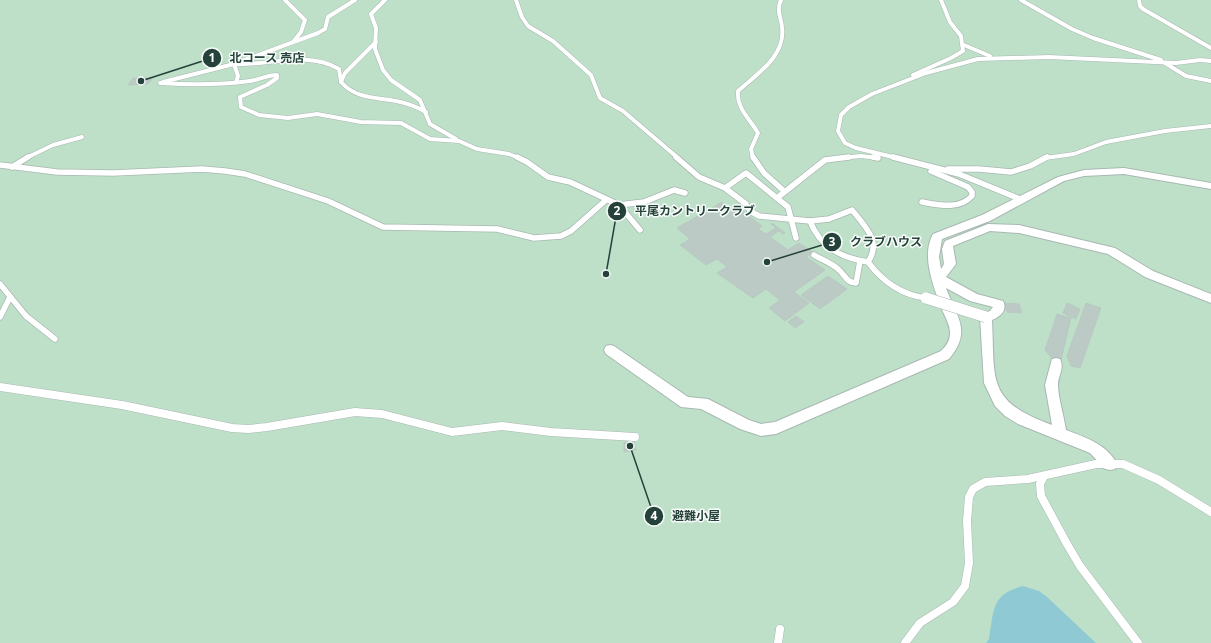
<svg xmlns="http://www.w3.org/2000/svg" width="1211" height="643" font-family="'Noto Sans','Noto Sans JP',sans-serif">
<style>
.green{fill:#bfe0c8}
.water{fill:#8ec9d4}
.building{fill:#bbcac4;stroke:#b8c9c2}
.lines{fill:none;stroke-linecap:round;stroke-linejoin:round}
.service-far2-casing{stroke:#a8b8b2;stroke-width:5}
.service-far1-casing{stroke:#a8b8b2;stroke-width:7}
.service-casing{stroke:#a8b8b2;stroke-width:9}
.minor-casing{stroke:#a8b8b2;stroke-width:2}
.service-far2{stroke:#fff;stroke-width:4}
.service-far1{stroke:#fff;stroke-width:5.5}
.service{stroke:#fff;stroke-width:8}
.minor{fill:#fff;fill-rule:evenodd}
.minor-bridge-casing{stroke:#a8b8b2;stroke-width:12;stroke-linecap:butt}
.minor-bridge{stroke:#fff;stroke-width:11}
.leader{fill:none;stroke:#24423a;stroke-width:1.5}
.callout-dot{fill:#24423a;stroke:#f7fbf9;stroke-width:1.5}
.mark-label{font-size:12px;text-anchor:middle;font-weight:bold;fill:#fff}
.callout-label{font-size:12px;text-anchor:middle;font-weight:bold;fill:#24423a;stroke:#f7fbf9;stroke-width:3;stroke-linejoin:round;paint-order:stroke}
</style>
<rect width="100%" height="100%" fill="#e6efeb"/>
<!-- green -->
<rect class="green" x="0" y="0" width="1211" height="643"/>
<!-- water -->
<path class="water" d="M1023,586L1039,591L1047,597L1096,643H986L989,639C994,610 991,594 1023,586Z"/>
<!-- building -->
<g class="building">
<polygon points="133,78 153,78 148,84 128,85"/>
<polygon points="722,202 735,212 739,209 762,226 758,229 766,234 776,228 771,224 772,223 785,233 783,234 779,231 770,237 788,250 799,243 813,252 806,257 825,270 794,292 809,303 785,321 769,308 780,300 766,289 753,298 717,273 727,267 717,259 706,265 680,245 690,239 677,228"/>
<polygon points="828,276 847,289 820,309 801,295"/>
<polygon points="1004,303 1019,304 1022,313 1007,312"/>
<polygon points="1067,303 1080,309 1076,319 1063,313"/>
<polygon points="1086,303 1101,308 1080,368 1071,366 1067,356"/>
<polygon points="1057,314 1071,318 1061,360 1051,357 1045,350"/>
<polygon points="796,316 804,322 795,328 788,322"/>
<polygon points="624,442 634,442 636,450 624,452"/>
</g>
<g class="lines">
<!-- service-far2 casing -->
<g class="service-far2-casing">
<g id="service-far2">
<polyline points="285,0 305,20 301,32 293,42"/>
<polyline points="385,0 371,14 376,28 375,49 383,70 391,80 420,100 430,124 456,139"/>
<polyline points="516,0 522,17 528,26 553,41 591,75 600,98 623,111 678,158"/>
<polyline points="1021,0 1072,29 1093,38 1161,60"/>
<polyline points="1139,0 1140,6 1143,9 1211,48"/>
<path d="M376,42L345,73L341,82C356,99 375,97 396,101C407,103 417,107 426,112"/>
<polyline points="964,45 990,56"/>
<polyline points="1165,63 1186,76 1211,81"/>
<polyline points="913,75 951,58 963,51 961,36 950,22 941,0"/>
<polyline points="163,82 234,64 318,33 325,29 328,17 355,0"/>
<path d="M236,82L238,76L234,64C269,66 307,50 339,69L341,82"/>
<path d="M160,83C190,85 220,85 250,81C259,80 267,75 277,75V78L267,85L240,97L241,107L259,115L288,118L317,114L361,122L401,123L430,139L459,141L477,149L509,154L519,158"/>
<polyline points="26,158 53,145 82,137"/>
<path d="M753,158L751,149L758,133C750,119 736,108 738,91C757,74 786,56 782,27C781,17 776,10 781,0"/>
<polyline points="840,158 861,156 878,158"/>
<polyline points="897,158 856,148 845,143 838,131 841,115 849,107 872,94 926,73 978,59 1049,57 1176,63 1200,60 1211,61"/>
<polyline points="1045,158 1074,154 1106,142 1165,131 1211,126"/>
</g>
</g>
<!-- service-far1 casing -->
<g class="service-far1-casing">
<g id="service-far1">
<polyline points="517,157 527,162 548,177 570,182 619,205 640,230"/>
<polyline points="676,157 699,177 725,188 746,204 750,211 759,216 810,221"/>
<polyline points="753,157 764,173 784,191"/>
<polyline points="873,157 878,158"/>
<polyline points="893,157 959,174 1020,199"/>
<polyline points="0,165 57,172 113,173 202,169 225,171 245,174 328,201 383,227 497,229 534,238 561,236 571,231 606,200"/>
<polyline points="12,167 28,157"/>
<polyline points="948,169 979,169 1011,172 1030,166 1047,157"/>
<polyline points="725,188 746,173 788,207 796,238"/>
<polyline points="777,198 825,160 849,157"/>
<path d="M922,202C939,205 959,210 972,196V192L968,187L931,171"/>
<polyline points="619,205 644,202 674,190 685,193"/>
<path d="M852,210C865,226 882,242 868,262C841,258 820,247 810,221L829,219Z"/>
<path d="M814,255C822,260 832,263 839,270C845,275 847,283 856,283L860,261"/>
<path d="M868,262C883,282 901,295 926,298"/>
<polyline points="0,284 26,316 55,339"/>
<polyline points="0,317 10,297"/>
</g>
</g>
<!-- service casing -->
<g class="service-casing">
<g id="service">
<polyline points="0,387 122,405 232,428 248,429 267,427 355,412 382,414 452,432 502,426 551,432 635,437"/>
<polyline points="1044,476 1040,484 1041,496 1067,544 1080,566 1138,643"/>
<polyline points="778,643 780,629"/>
<polyline points="905,643 920,623 953,602 965,586 969,563 967,521 969,497 973,489 985,482 1028,479 1096,464 1123,464 1159,480 1211,512"/>
</g>
</g>
<!-- minor casing -->
<g class="minor-casing">
<path id="minor" d="M1124,168L1211,183V189L1124,174L1084,176L1064,181L990,221L942,239L939,257L941,269L944,264L942,249L945,241L988,224L1019,225L1115,248L1153,271L1211,294V303L1145,277L1108,254L1019,233L990,231L953,246L956,264L946,277L977,294L1003,301C1008,310 1000,317 992,320C995,381 986,401 1052,425L1045,385L1052,359L1056,358L1060,359C1065,369 1057,377 1058,387C1059,401 1064,416 1066,430C1085,437 1108,445 1117,464L1115,469L1110,470L1105,469L1090,453L1018,424L1005,416L995,406L984,383L980,317L982,314L990,311L993,307L970,301L946,288C956,316 973,331 949,359L776,434L761,436L740,429L701,409L681,407L606,354L604,350L606,346L610,345L614,346L688,397L708,399L749,420L761,424L775,422L941,351C946,346 950,341 950,333C950,326 946,318 943,312C935,290 920,257 933,234L982,215L1058,177L1084,170Z"/>
</g>
<!-- service-far2 -->
<use href="#service-far2" class="service-far2"/>
<!-- service-far1 -->
<use href="#service-far1" class="service-far1"/>
<!-- service -->
<use href="#service" class="service"/>
<!-- minor -->
<use href="#minor" class="minor"/>
<!-- minor-bridge casing -->
<g class="minor-bridge-casing">
<polyline id="minor-bridge" points="926,298 986,317"/>
</g>
<!-- minor-bridge -->
<use href="#minor-bridge" class="minor-bridge"/>
</g>
<!-- callouts -->
<path class="leader" d="M141 81L212 58M606 274L617 211M767 262L832 242M630 446L654 516"/>
<g class="callout-dot">
<circle cx="141" cy="81" r="4"/>
<circle cx="606" cy="274" r="4"/>
<circle cx="767" cy="262" r="4"/>
<circle cx="630" cy="446" r="4"/>
<circle cx="212" cy="58" r="10"/>
<circle cx="617" cy="211" r="10"/>
<circle cx="832" cy="242" r="10"/>
<circle cx="654" cy="516" r="10"/>
</g>
<g class="mark-label">
<text x="212" y="62">1</text>
<text x="617" y="215">2</text>
<text x="832" y="246">3</text>
<text x="654" y="520">4</text>
</g>
<g class="callout-label">
<text x="267" y="62">北コース 売店</text>
<text x="695" y="215">平尾カントリークラブ</text>
<text x="886" y="246">クラブハウス</text>
<text x="696" y="520">避難小屋</text>
</g>
</svg>
